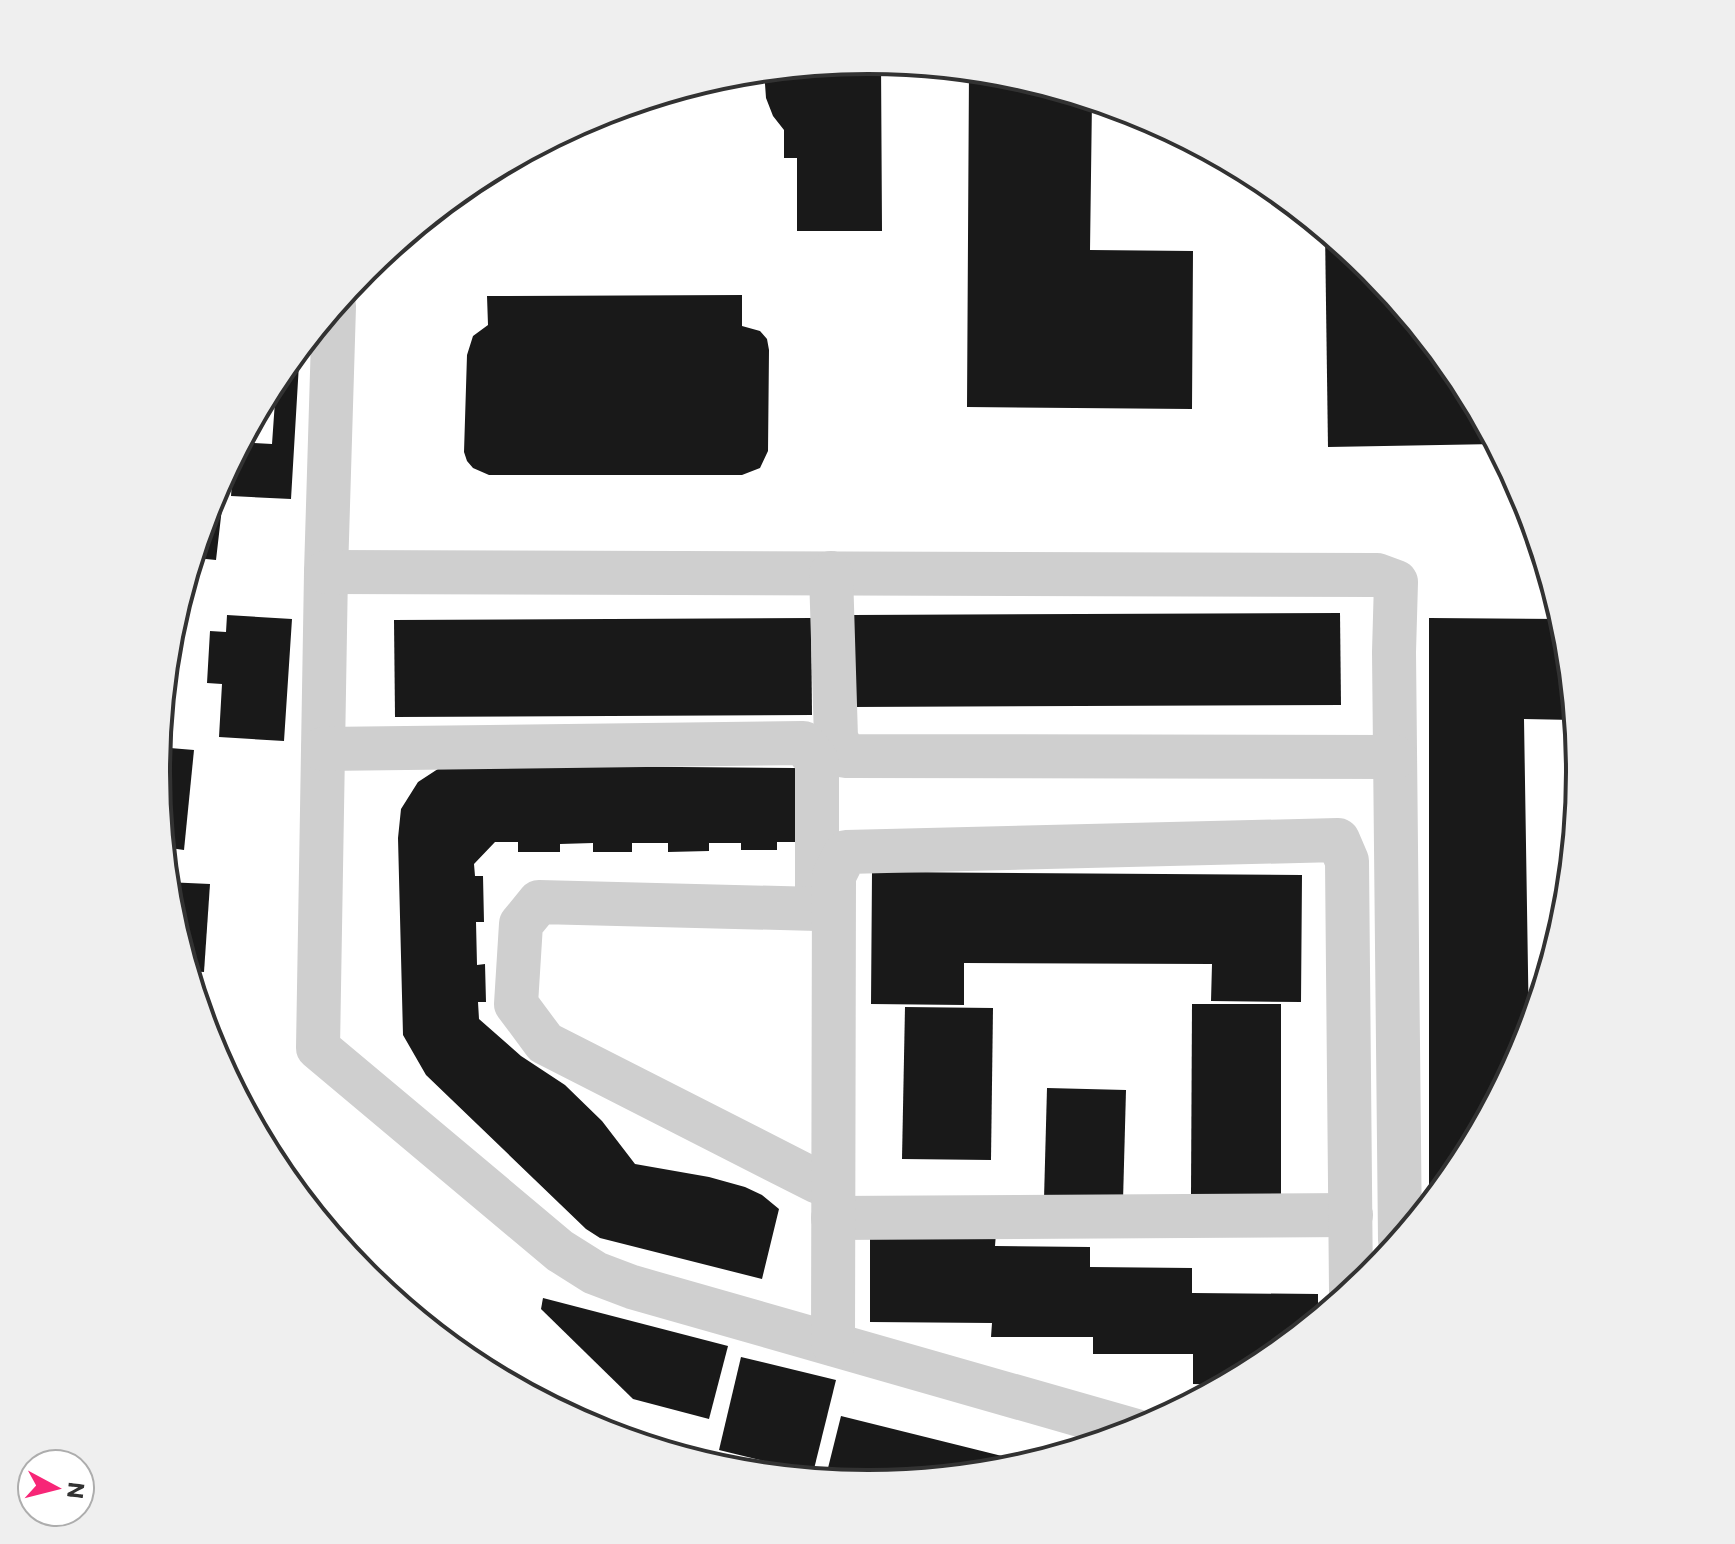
<svg xmlns="http://www.w3.org/2000/svg" width="1735" height="1544" font-family="Commissioner,sans-serif">
<style>
.building{fill:#191919}
.lines{fill:none;stroke-linecap:round;stroke-linejoin:round}
.minor{stroke:#cfcfcf;stroke-width:44}
.rim{fill:none;stroke:#323232;stroke-width:4}
</style>
<rect width="100%" height="100%" fill="#fff"/>
<!-- building -->
<g class="building">
<polygon points="868,60 881,61 882,231 797,231 797,158 784,158 784,130 773,116 766,98 764,70"/>
<polygon points="969,70 1007,74 1092,100 1090,250 1193,251 1192,409 967,407"/>
<polygon points="594,115 585,125 558,137 557,135"/>
<polygon points="1325,231 1371,269 1460,377 1496,444 1328,447"/>
<polygon points="742,295 742,326 760,331 767,339 769,350 768,451 760,468 742,475 489,475 473,468 467,461 464,452 467,355 473,336 488,325 487,296"/>
<polygon points="300,347 291,499 231,496 234,455 240,442 272,444 275,401 263,401 276,376"/>
<polygon points="208,507 222,508 216,560 196,558 194,575 187,574"/>
<polygon points="1340,613 1341,705 852,707 852,615"/>
<polygon points="227,615 292,619 284,741 219,737 222,684 207,683 210,631 226,632"/>
<polygon points="811,618 812,715 395,717 394,620"/>
<polygon points="1429,618 1562,619 1566,634 1574,720 1524,719 1529,1033 1525,1045 1459,1168 1429,1205"/>
<polygon points="158,747 194,750 184,850 163,847 156,772"/>
<polygon points="444,765 795,768 797,842 777,842 777,850 741,850 741,843 709,843 709,851 668,852 668,843 632,843 632,852 593,852 593,843 560,844 560,852 518,852 518,842 495,842 474,864 475,876 483,876 484,922 476,922 477,965 485,964 486,1002 478,1002 479,1019 521,1056 565,1085 602,1121 635,1164 709,1177 745,1187 762,1195 779,1209 762,1279 600,1238 586,1229 426,1075 403,1035 398,838 401,809 418,782"/>
<polygon points="872,872 1302,875 1301,1002 1211,1001 1212,964 964,963 964,1005 871,1004"/>
<polygon points="166,882 210,884 204,972 188,971 169,910"/>
<polygon points="1192,1004 1281,1004 1281,1194 1191,1194"/>
<polygon points="905,1007 993,1008 991,1160 902,1159"/>
<polygon points="1047,1088 1126,1090 1123,1201 1044,1199"/>
<polygon points="870,1232 996,1233 995,1246 1090,1247 1090,1267 1192,1268 1192,1293 1318,1294 1318,1319 1263,1364 1225,1385 1193,1384 1193,1354 1093,1354 1093,1337 991,1337 992,1323 870,1322"/>
<polygon points="543,1298 728,1346 709,1419 633,1399 541,1309"/>
<polygon points="741,1357 836,1380 813,1473 719,1450"/>
<polygon points="841,1416 1030,1463 1006,1470 867,1484 825,1480"/>
</g>
<g class="lines">
<!-- minor -->
<g class="minor">
<polyline points="334,306 326,572 318,1048 560,1251 595,1273 632,1287 1136,1431"/>
<polyline points="326,572 1377,575 1396,582 1394,652 1400,1240"/>
<polyline points="831,573 836,738 845,756 1395,757"/>
<polyline points="323,749 803,743 817,761 817,900"/>
<polyline points="818,909 539,902 521,924 516,1004 545,1043 818,1182"/>
<polyline points="833,1218 1351,1215"/>
<polyline points="833,1344 834,876 846,852 1338,840 1347,861 1351,1292"/>
</g>
</g>
<!-- crop -->
<path d="M0 0H1735V1544H0ZM170 772a698 698 0 1 1 1396 0a698 698 0 1 1-1396 0Z" fill="#efefef" fill-rule="evenodd"/>
<path class="rim" d="M170 772a698 698 0 1 1 1396 0a698 698 0 1 1-1396 0Z"/>
<!-- north arrow -->
<g transform="translate(56 1488) rotate(97)"><circle r="38" fill="#ffffff" stroke="#adadad" stroke-width="2"/>
<path d="M0-6L14 30L0 20L-14 30Z" fill="#f72677"/>
<text y="-12" font-size="22" font-weight="bold" text-anchor="middle" fill="#323232">N</text>
</g>
</svg>
